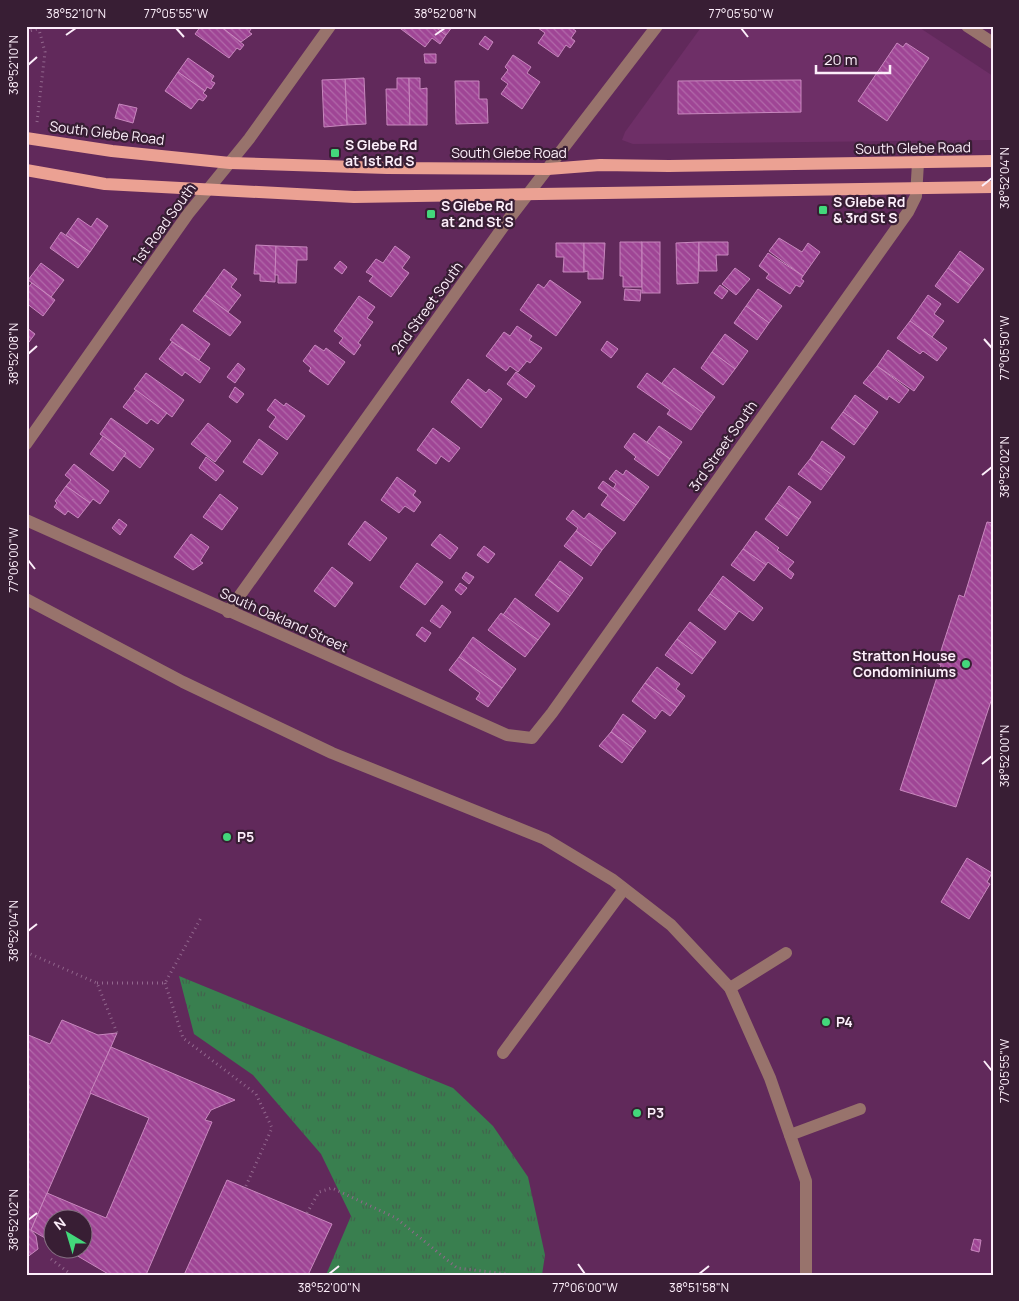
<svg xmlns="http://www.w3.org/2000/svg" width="1019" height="1301" font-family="Manrope,sans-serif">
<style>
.built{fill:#6e2f67}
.grass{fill:url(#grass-tufts)}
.building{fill:url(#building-back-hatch);stroke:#c887be}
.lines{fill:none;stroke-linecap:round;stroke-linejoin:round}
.path{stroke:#92678d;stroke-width:3;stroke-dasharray:1 4;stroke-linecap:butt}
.minor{stroke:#98736c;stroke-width:12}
.major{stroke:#eba193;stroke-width:12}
.ticks{fill:none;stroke:#fceefa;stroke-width:2}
.poi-dot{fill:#43d77b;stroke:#381e34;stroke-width:2}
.labels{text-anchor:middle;stroke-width:4.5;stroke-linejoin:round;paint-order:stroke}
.street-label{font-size:14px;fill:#fceefa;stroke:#381e34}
.poi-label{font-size:14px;font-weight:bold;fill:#fceefa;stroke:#381e34;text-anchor:start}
.neatline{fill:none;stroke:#fceefa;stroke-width:2}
.ticks-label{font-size:12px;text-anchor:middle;fill:#fceefa}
</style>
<defs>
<pattern id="grass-tufts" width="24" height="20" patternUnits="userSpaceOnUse" patternTransform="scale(1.25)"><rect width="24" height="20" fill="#397f4f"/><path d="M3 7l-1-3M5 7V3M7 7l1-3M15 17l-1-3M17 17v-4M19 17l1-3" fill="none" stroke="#42634d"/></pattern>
<pattern id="building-back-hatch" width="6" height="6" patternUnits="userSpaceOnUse" patternTransform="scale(1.25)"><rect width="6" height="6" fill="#9f4595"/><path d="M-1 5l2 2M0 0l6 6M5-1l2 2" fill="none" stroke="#b269aa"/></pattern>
</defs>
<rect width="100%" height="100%" fill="#61295b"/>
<!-- built -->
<polygon class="built" points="702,26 917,26 993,76 993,140 633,144 622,140 625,132"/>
<!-- grass -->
<polygon class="grass" points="179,976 453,1088 493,1126 528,1177 545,1255 542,1275 326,1275 351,1216 321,1154 253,1075 194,1034"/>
<!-- building -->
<g class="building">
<polygon points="201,26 220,26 244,45 240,50 237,48 229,58 195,34"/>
<polygon points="220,26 253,26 249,32 252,34 241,42"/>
<polygon points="397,26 434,26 446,35 440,44 432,38 425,47"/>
<polygon points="434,26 453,26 446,35"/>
<polygon points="539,26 569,26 576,31 571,38 575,41 570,48 566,45 558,57 538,43 545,33 538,28"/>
<polygon points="485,36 493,42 488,50 479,44"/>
<polygon points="897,43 903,47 906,43 929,58 887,121 858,101"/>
<polygon points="424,54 436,54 436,63 425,63"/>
<polygon points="513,55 531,67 527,73 540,82 522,109 501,94 508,84 501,79 508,70 505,67"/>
<polygon points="188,58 214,76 211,81 215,83 211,89 207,87 205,91 178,72"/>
<polygon points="178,72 205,91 203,93 207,96 203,101 199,99 191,109 165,91"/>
<polygon points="364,78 366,124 347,125 345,79"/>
<polygon points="397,78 409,78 410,125 387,125 386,89 397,89"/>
<polygon points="409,78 420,78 420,89 427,88 427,125 410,125"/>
<polygon points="345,79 347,125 324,127 322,80"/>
<polygon points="801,80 801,112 678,114 678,81"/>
<polygon points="455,81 479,81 479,99 487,99 488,123 456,124"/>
<polygon points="119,104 137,108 133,123 115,118"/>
<polygon points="78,218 91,227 97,218 108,226 90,252 66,235"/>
<polygon points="61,232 90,252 78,268 50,248"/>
<polygon points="779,238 802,252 808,243 820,252 803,276 769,251"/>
<polygon points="620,242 642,242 642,287 623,287 623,276 620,276"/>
<rect x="642" y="242" width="18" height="51"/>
<polygon points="699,242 698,283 677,284 676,243"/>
<polygon points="699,242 728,242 728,255 716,255 717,271 699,271"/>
<polygon points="556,243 584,243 584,272 563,272 564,257 556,257"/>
<polygon points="584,243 605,243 603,279 588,279 588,271 584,272"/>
<polygon points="256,245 276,246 275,282 260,281 260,274 254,274"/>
<polygon points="276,246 307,247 307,260 297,260 296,283 278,283 278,275 275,275"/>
<polygon points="395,246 410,257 402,268 409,273 391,297 369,281 373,276 366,272 376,259 383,263"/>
<polygon points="960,251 984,269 971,286 948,268"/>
<polygon points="768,253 803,276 801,279 804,281 800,287 796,285 790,294 766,278 769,274 759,266"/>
<polygon points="340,261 347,267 342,274 334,268"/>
<polygon points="41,263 64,280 51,297 28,280"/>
<polygon points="735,268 750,279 736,295 722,284"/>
<polygon points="948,268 971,286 958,303 935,286"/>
<polygon points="224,269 237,279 231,287 241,295 228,312 205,295"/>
<polygon points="550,280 581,302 556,336 520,310 538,284 544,288"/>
<polygon points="32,283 55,300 43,316 26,303 26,290"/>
<polygon points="720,285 728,291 722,299 714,293"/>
<polygon points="625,289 641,290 640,301 624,300"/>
<polygon points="758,289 782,306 769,323 746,306"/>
<polygon points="205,295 241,322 230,336 193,311"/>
<polygon points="928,295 941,304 934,314 944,321 932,337 910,321"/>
<polygon points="359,296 375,307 367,318 373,322 358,343 361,345 354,355 339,343 343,338 334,331"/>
<polygon points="746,306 769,323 757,340 734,323"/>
<polygon points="910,321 947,348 937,361 923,351 920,354 897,338"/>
<polygon points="182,324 210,344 199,360 170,340"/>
<polygon points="517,326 532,336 529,340 542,348 530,363 527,361 518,372 510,366 506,371 486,356 504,332 510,336"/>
<polygon points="26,327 35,334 26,346"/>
<polygon points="725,334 748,351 735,369 712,352"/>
<polygon points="607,341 618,349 611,358 601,350"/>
<polygon points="172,342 210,368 200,383 185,372 182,376 159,359"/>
<polygon points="315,345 324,351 326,348 345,362 328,385 309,371 311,368 303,361"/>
<polygon points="888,350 924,377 914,391 877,366"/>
<polygon points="712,352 735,369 723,385 701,368"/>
<polygon points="238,363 245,369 235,383 227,377"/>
<polygon points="877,366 909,390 899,403 889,396 887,400 863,383"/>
<polygon points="674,368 715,397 703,413 662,383"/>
<polygon points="516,372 535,386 526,398 507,384"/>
<polygon points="146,373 184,400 172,417 134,389"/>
<polygon points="647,373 703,413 691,430 667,414 670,410 637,387"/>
<polygon points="468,379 486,393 489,389 502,399 481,428 451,402"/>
<polygon points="235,387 244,394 237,403 229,397"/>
<polygon points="136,390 167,413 158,424 151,419 147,424 123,407"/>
<polygon points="855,395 878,412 866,429 843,412"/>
<polygon points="275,399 284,406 286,403 305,416 287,440 269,427 276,417 267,410"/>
<polygon points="843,412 866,429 854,445 831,428"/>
<polygon points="111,418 154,449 140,468 124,456 126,453 100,434"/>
<polygon points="208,423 231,441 215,462 191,444"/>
<polygon points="659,426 682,442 670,459 647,442"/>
<polygon points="433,428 460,448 449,462 441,456 436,464 417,450"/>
<polygon points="634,433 670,459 658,476 634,459 636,457 624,447"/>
<polygon points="103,436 126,453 113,471 90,454"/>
<polygon points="259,439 278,453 262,475 243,462"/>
<polygon points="822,441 845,457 832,475 810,459"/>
<polygon points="206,457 224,471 216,481 199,468"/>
<polygon points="810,459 832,475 821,490 798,474"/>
<polygon points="74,464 109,491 100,504 93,499 90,503 66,486 71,480 65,475"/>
<polygon points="616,470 623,475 626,470 649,487 636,505 613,489 616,484 609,479"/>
<polygon points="397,477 416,491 413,495 421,502 414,512 405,506 399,513 381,500"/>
<polygon points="603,481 636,505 624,521 601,505 608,495 598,488"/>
<polygon points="66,486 90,503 78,518 68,511 65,515 54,507 57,503 55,501"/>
<polygon points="789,486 811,502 799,519 777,503"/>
<polygon points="220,494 238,508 222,530 203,517"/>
<polygon points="777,503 799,519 787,536 765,519"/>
<polygon points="573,510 584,519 589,513 616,533 602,550 576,531 578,528 566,519"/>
<polygon points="119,519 127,525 120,535 112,528"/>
<polygon points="365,521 387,538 370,561 348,544"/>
<polygon points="987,522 993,523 993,695 956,807 900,790 941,665 937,663 959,595 964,597"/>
<polygon points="576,531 602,550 591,566 564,546"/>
<polygon points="756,531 779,548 777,550 794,562 788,569 794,574 791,579 768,562 766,565 743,549"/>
<polygon points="191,534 209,547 200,561 203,563 193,570 174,557"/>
<polygon points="440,534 458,548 450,559 431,545"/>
<polygon points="484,546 495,554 488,563 477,555"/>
<polygon points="743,549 766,565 754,581 731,565"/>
<polygon points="560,561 583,578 570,596 547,579"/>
<polygon points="417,563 443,582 425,605 400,587"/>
<polygon points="332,567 353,583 335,607 314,591"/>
<polygon points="466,572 474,577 469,584 462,578"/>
<polygon points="723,576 763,608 753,621 739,611 737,614 710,594"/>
<polygon points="547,579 570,596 558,612 535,595"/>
<polygon points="460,583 467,588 461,595 455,590"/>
<polygon points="710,594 737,614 725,630 698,610"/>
<polygon points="515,598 550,624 538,640 503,615"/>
<polygon points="442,605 451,612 440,628 430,621"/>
<polygon points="501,613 538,640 525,657 488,630"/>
<polygon points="690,622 716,642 703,659 677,639"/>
<polygon points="422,627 431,633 425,642 416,635"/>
<polygon points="473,637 516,669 502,688 459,657"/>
<polygon points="677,639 703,659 692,674 665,655"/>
<polygon points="459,657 502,688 488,707 476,699 480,693 449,670"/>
<polygon points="657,667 680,684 676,689 685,696 677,707 645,683"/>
<polygon points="645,683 677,707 670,716 662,710 655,719 632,701"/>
<polygon points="623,714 646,731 633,748 611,732"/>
<polygon points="611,732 633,748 622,763 599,746"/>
<polygon points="967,858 992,873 987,882 990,884 969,919 941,902"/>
<polygon points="62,1020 98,1035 117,1033 31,1230 36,1236 38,1249 26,1258 26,1096 30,1086 26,1085 26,1034 50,1044"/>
<polygon points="111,1047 235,1100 211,1110 205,1120 212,1122 146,1275 110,1275 64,1248 82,1248 82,1218 52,1218 52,1242 31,1230 47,1193 106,1218 149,1118 90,1093"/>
<polygon points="227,1180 332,1224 308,1275 184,1275"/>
<polygon points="974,1239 981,1240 979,1252 971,1250"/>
</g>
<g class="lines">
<!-- path -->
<g class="path">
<polyline points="26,32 47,26"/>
<polyline points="37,122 45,52 38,26"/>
<polyline points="26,952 97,983 117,1033"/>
<polyline points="97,983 165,983 202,916"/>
<polyline points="165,983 183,1038 256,1094 272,1128 245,1188"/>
<polyline points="307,1213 319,1192 332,1188 396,1218 457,1268 515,1275"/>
<polyline points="51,1259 72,1275"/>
</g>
<!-- minor -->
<g class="minor">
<polyline points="967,26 993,43"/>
<polyline points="26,444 188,214 249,139 330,26"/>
<polyline points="26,520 507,735 532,738 552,713 908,212 916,196 918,163"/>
<polyline points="26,599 183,682 332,753 545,839 613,880 671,925 730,988 770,1078 806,1181 806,1275"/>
<polyline points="228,612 508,220 657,26"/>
<polyline points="730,988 786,953"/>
<polyline points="503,1053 624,889"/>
<polyline points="790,1135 860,1109"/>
</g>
<!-- major -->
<g class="major">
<polyline points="26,138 112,151 230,163 387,168 548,169 600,165 669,166 993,161"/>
<polyline points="26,170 105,184 354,197 993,187"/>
</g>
</g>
<!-- ticks -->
<path class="ticks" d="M176,28L184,37M741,28L748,37M66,35L76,28M435,35L445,28M28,65L37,57M982,186L992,178M984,339L992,348M28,354L37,346M982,475L992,467M28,560L35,569M982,764L992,756M28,931L37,924M984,1061L992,1071M28,1220L37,1213M578,1264L585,1274M329,1274L339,1266M699,1274L709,1266"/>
<!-- markers -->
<g class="poi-dot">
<rect x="330" y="148" width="10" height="10" rx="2.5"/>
<rect x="818" y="205" width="10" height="10" rx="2.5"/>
<rect x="426" y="209" width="10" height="10" rx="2.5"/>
<circle cx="966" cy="664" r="5"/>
<circle cx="227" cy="837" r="5"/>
<circle cx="826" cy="1022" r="5"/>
<circle cx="637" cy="1113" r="5"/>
</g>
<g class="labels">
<!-- street labels -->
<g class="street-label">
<text transform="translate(107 133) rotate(7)" y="5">South Glebe Road</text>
<text transform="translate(913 148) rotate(-1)" y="5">South Glebe Road</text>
<text x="509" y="158">South Glebe Road</text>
<text transform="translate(164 224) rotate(-54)" y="5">1st Road South</text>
<text transform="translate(427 308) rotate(-54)" y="5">2nd Street South</text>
<text transform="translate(723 446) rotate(-55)" y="5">3rd Street South</text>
<text transform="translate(284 620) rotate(24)" y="5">South Oakland Street</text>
</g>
<!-- poi labels -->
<g class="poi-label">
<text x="345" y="150">S Glebe Rd<tspan x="345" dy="16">at 1st Rd S</tspan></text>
<text x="833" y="207">S Glebe Rd<tspan x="833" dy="16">&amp; 3rd St S</tspan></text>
<text x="441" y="211">S Glebe Rd<tspan x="441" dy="16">at 2nd St S</tspan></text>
<text x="956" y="661" text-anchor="end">Stratton House<tspan x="956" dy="16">Condominiums</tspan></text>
<text x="237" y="842">P5</text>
<text x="836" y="1027">P4</text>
<text x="647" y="1118">P3</text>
</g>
</g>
<!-- border -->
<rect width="1019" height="1301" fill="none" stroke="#381e34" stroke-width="55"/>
<!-- north arrow -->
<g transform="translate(68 1234) rotate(322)"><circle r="24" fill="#381e34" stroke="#867183"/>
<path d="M0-4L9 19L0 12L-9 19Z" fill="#43d77b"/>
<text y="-8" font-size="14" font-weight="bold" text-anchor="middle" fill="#fceefa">N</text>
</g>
<!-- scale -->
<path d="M816 65v8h74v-8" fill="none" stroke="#fceefa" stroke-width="2.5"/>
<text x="824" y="65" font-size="15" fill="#fceefa" stroke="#381e34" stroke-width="4" paint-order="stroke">20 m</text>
<rect x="28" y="28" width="964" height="1246" class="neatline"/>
<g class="ticks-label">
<text x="76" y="18">38°52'10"N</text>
<text x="176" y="18">77°05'55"W</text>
<text x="445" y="18">38°52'08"N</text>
<text x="741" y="18">77°05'50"W</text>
<text transform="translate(14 65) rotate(-90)" y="4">38°52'10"N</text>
<text transform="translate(1005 178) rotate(-90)" y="4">38°52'04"N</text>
<text transform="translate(1005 348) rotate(-90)" y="4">77°05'50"W</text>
<text transform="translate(14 354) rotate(-90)" y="4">38°52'08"N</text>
<text transform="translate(1005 467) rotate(-90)" y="4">38°52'02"N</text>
<text transform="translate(14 560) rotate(-90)" y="4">77°06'00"W</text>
<text transform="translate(1005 756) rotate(-90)" y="4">38°52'00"N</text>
<text transform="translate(14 931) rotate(-90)" y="4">38°52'04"N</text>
<text transform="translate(1005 1071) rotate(-90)" y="4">77°05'55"W</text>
<text transform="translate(14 1220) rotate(-90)" y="4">38°52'02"N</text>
<text x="329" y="1292">38°52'00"N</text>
<text x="585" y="1292">77°06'00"W</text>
<text x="699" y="1292">38°51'58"N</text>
</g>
</svg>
